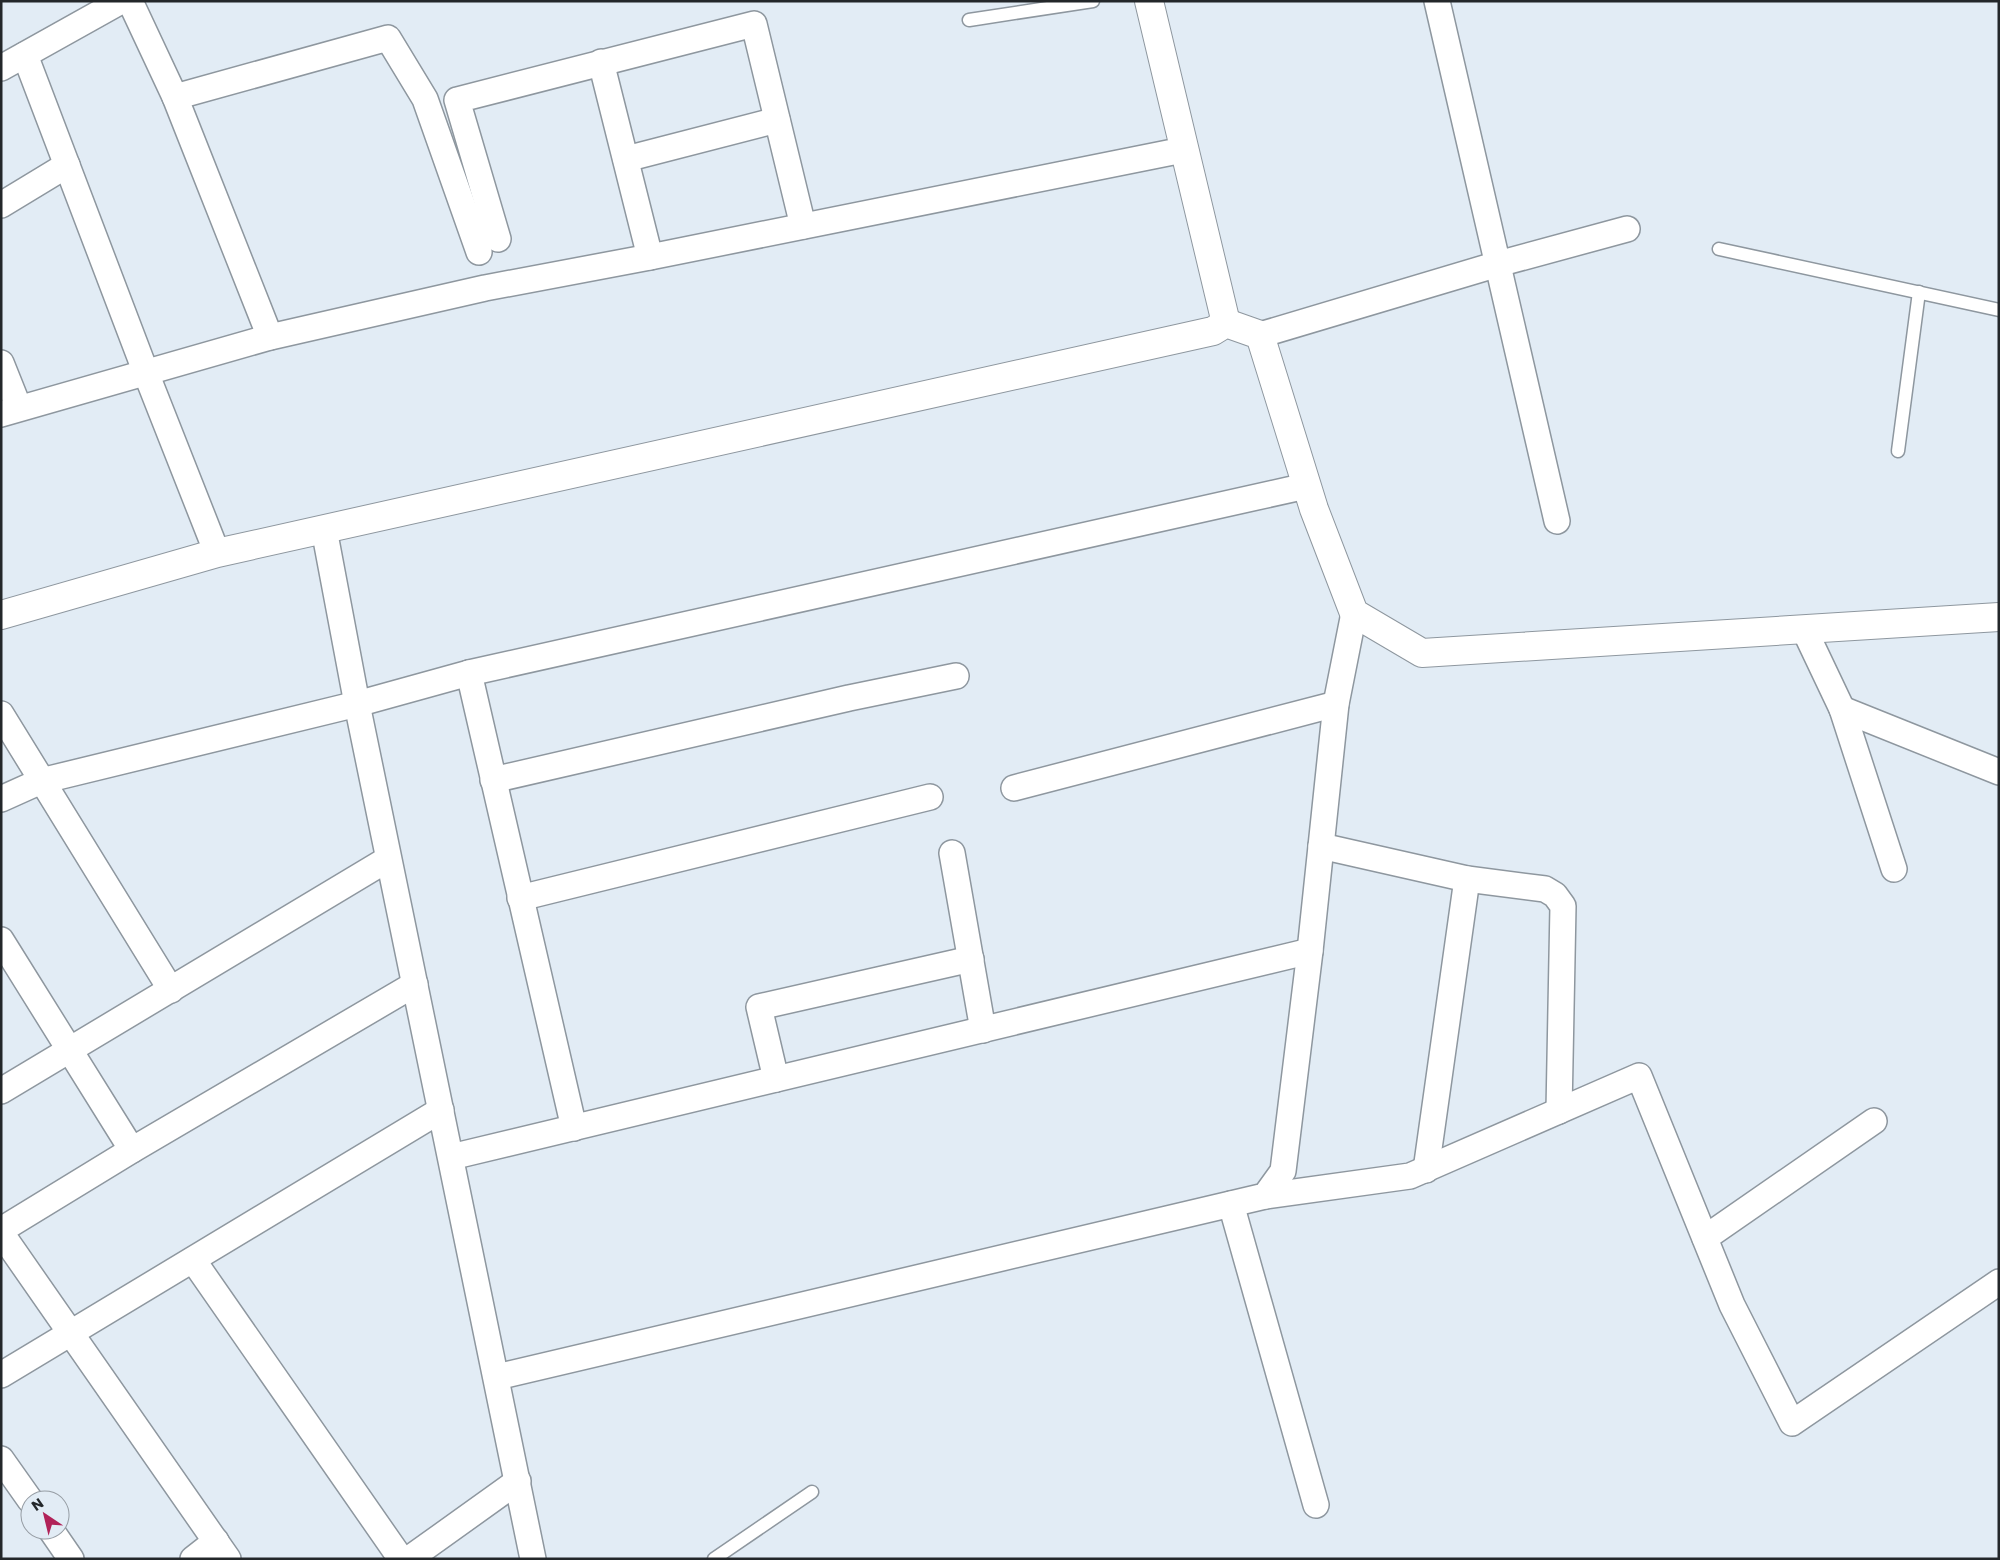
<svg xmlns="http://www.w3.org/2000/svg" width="2000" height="1560" font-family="Poppins,sans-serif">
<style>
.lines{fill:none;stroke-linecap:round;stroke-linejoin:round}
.service-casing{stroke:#8e979f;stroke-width:15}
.minor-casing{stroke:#8e979f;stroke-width:28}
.tertiary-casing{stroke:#8e979f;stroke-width:30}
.service{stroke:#fff;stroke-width:12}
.minor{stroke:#fff;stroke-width:25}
.tertiary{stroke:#fff;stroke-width:28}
</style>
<rect width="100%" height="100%" fill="#e2ecf5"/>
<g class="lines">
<!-- service casing -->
<g class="service-casing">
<g id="service">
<polyline points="969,20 1093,1"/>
<polyline points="1719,249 1999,310"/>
<polyline points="1898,451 1919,292"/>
<polyline points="714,1559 812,1492"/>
</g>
</g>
<!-- minor casing -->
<g class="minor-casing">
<g id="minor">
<polyline points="130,1 175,97 270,337"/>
<polyline points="1437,1 1557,521"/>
<polyline points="25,55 146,373 217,553"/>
<polyline points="601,62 650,257"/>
<polyline points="1,68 121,1"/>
<polyline points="175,97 388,38 425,99 479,252"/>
<polyline points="626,159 777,120"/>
<polyline points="1,205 67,165"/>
<polyline points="498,239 457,100 754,24 803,226"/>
<polyline points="1260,335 1498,264 1627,229"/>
<polyline points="1,363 19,408"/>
<polyline points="1,414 270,337 485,288 650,257 1183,150"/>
<polyline points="324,529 357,704 533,1559"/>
<polyline points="1804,629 1842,709 1894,869"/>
<polyline points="469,673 574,1128"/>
<polyline points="1842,709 1999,772"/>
<polyline points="1,714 171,990"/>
<polyline points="493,780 849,698 956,676"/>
<polyline points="1014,788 1336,704"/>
<polyline points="1,799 41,781 357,704 469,673 1306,486"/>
<polyline points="1321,846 1467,879 1545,889 1555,895 1563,906 1559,1111"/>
<polyline points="952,853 983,1030"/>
<polyline points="520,898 930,797"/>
<polyline points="1,940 132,1150"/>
<polyline points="776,1079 759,1007 971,959"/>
<polyline points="1,1091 388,859"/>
<polyline points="451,1157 1310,951"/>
<polyline points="1426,1170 1467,879"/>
<polyline points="1265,1196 1410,1176 1639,1076 1732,1305 1792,1423 1999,1282"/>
<polyline points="1231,1204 1316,1505"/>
<polyline points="1,1230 132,1150 415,984"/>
<polyline points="1,1233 228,1559"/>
<polyline points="1705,1238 1874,1121"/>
<polyline points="193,1260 401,1559"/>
<polyline points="1,1375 441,1110"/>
<polyline points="497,1377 1265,1196 1283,1171 1310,951 1336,704 1354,613"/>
<polyline points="1,1459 30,1500"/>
<polyline points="51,1530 71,1559"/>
<polyline points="193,1559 216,1541"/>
<polyline points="409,1559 518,1481"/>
</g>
</g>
<!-- tertiary casing -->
<g class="tertiary-casing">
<g id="tertiary">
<polyline points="1149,1 1226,323"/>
<polyline points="1,615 217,553 1213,331 1226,323 1260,335 1314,509 1354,613 1422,653 1999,617"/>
</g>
</g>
<!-- service -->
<use href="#service" class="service"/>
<!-- minor -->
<use href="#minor" class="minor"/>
<!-- tertiary -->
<use href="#tertiary" class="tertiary"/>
</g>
<!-- border -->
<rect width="2000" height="1560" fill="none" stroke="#23272a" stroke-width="5"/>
<!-- north arrow -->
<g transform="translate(45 1515) rotate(325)"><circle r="24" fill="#e2ecf5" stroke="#969da4"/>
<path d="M0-4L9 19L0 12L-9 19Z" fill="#b12258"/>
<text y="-8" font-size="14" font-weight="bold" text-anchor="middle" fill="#23272a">N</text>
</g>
</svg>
